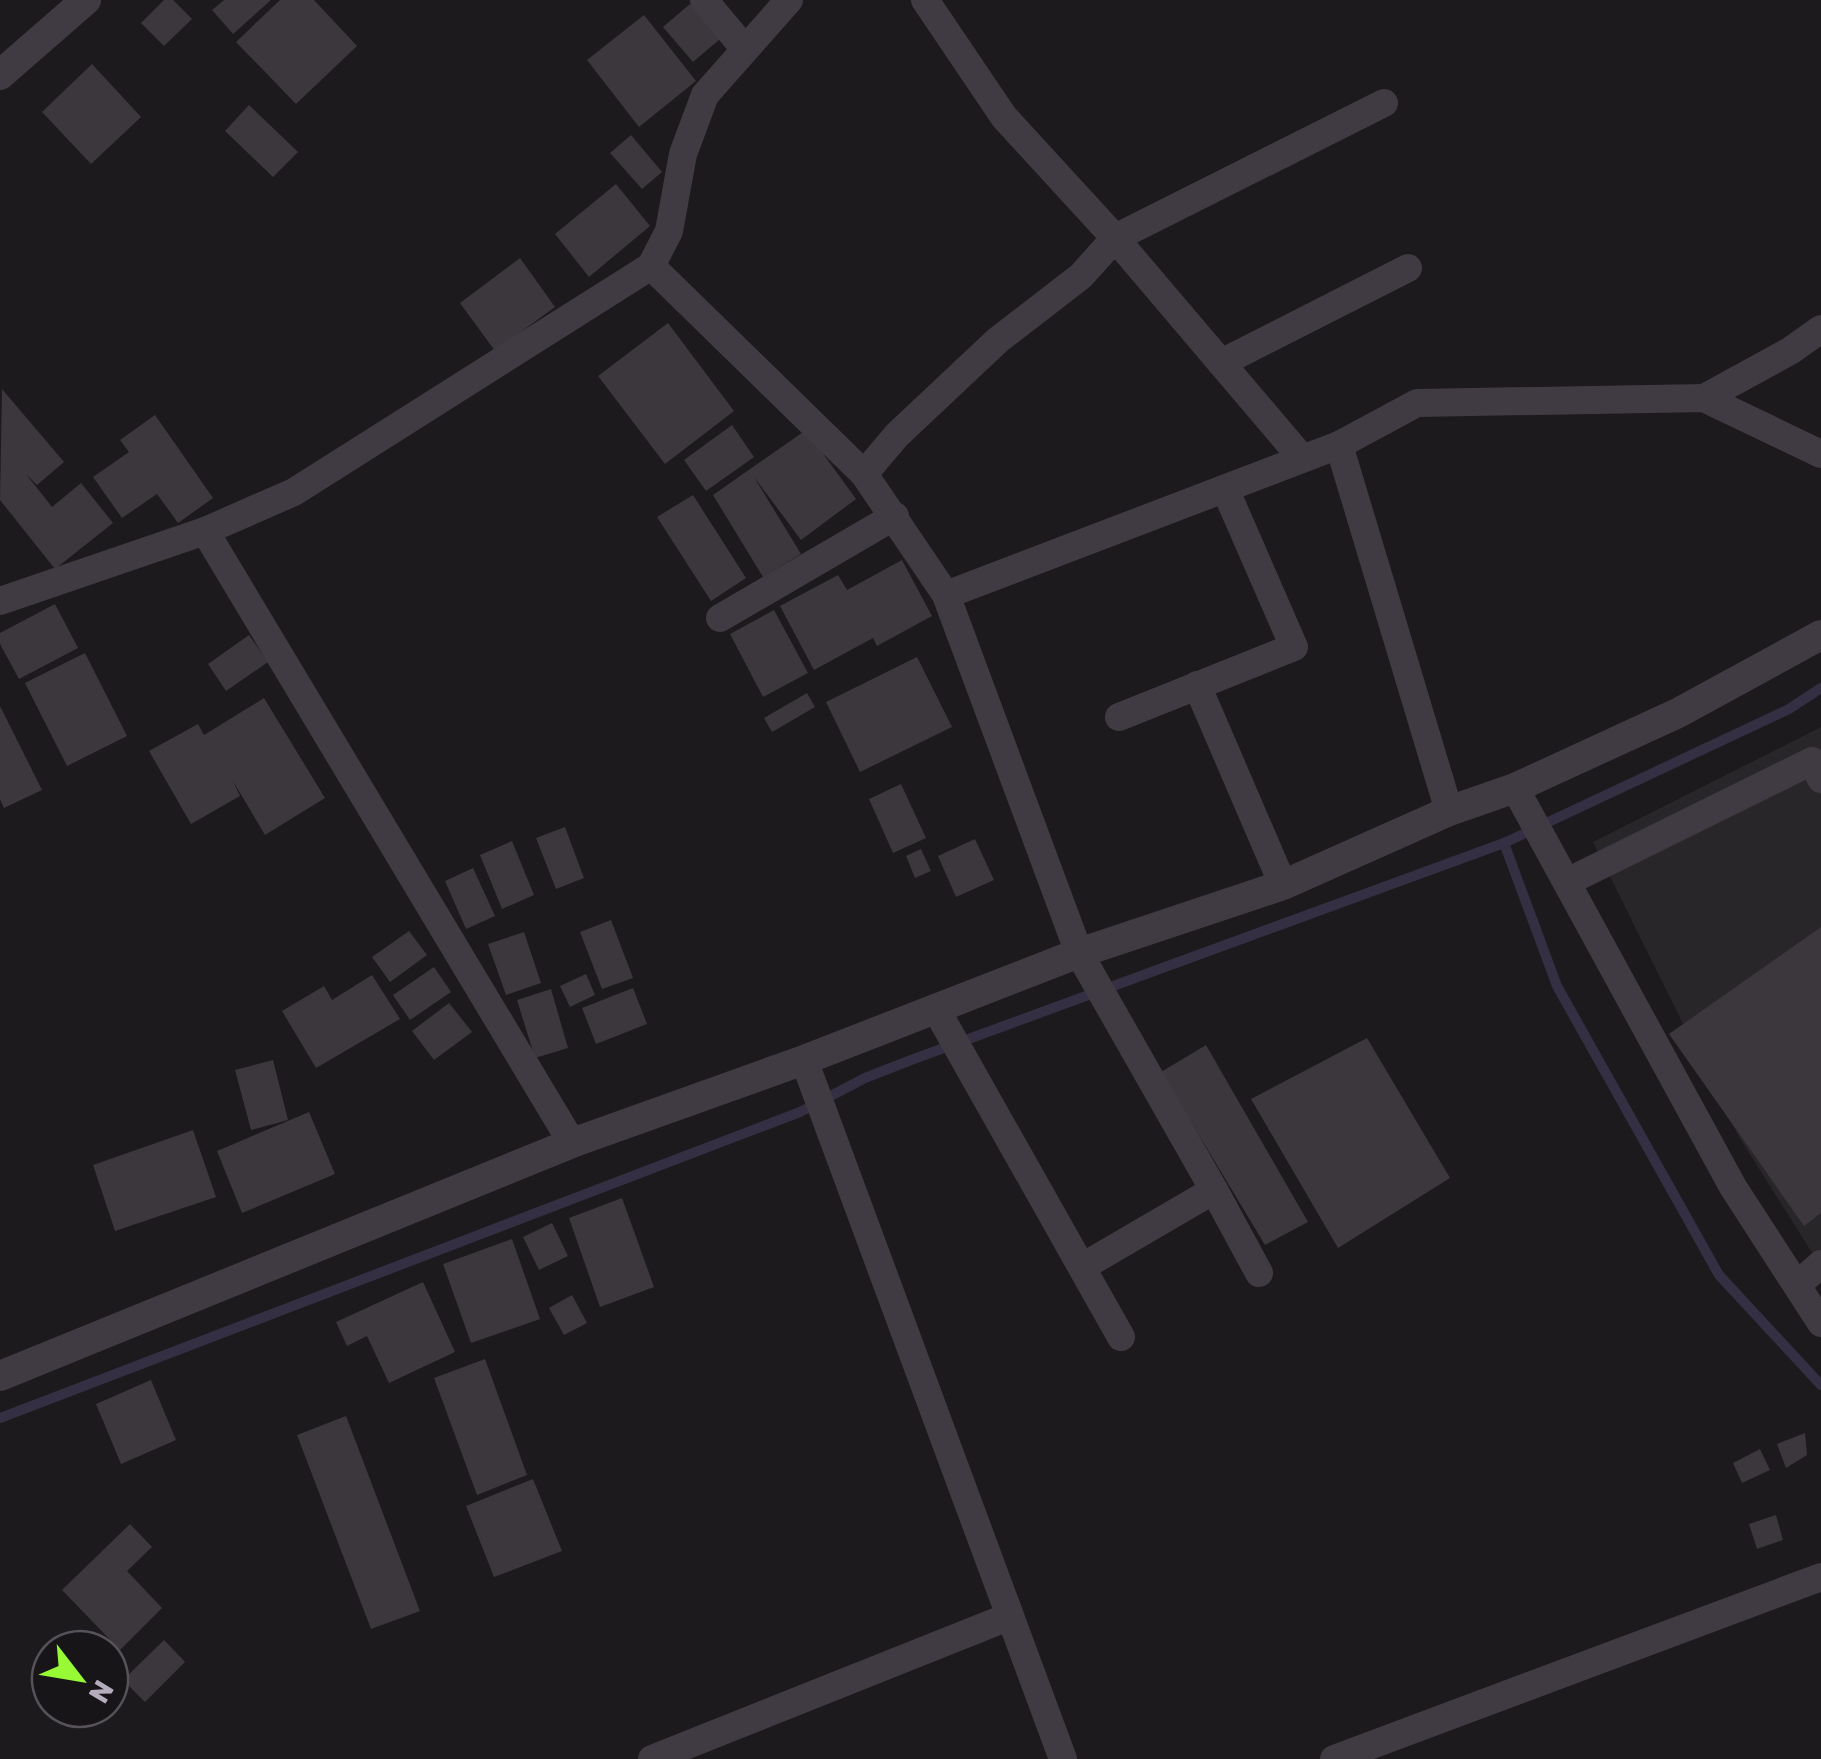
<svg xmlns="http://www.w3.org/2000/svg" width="1821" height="1759" font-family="Rubik,sans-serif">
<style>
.built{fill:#29262a}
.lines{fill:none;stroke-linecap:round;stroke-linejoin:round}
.stream{stroke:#342f42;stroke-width:10}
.building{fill:#3b373c}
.minor{stroke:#403b42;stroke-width:28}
.tertiary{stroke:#403b42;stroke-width:30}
</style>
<rect width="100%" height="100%" fill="#1c1a1d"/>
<!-- built -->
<polygon class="built" points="1821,727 1821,1267 1739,1137 1593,842"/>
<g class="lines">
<!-- stream -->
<g class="stream">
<polyline points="1504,843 1557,986 1719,1275 1821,1385"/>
<polyline points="0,1418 800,1112 865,1078 911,1060 1504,843 1789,709 1821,688"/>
</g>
</g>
<!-- building -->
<g class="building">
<polygon points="164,0 173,0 192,19 164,46 141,23"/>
<polygon points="224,0 271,0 233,34 212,10"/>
<polygon points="280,0 314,0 357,46 296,104 236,42"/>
<polygon points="690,4 720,39 693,62 663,27"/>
<polygon points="644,15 696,81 639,127 587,60"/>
<polygon points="92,64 141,117 91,164 42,112"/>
<polygon points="249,105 298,152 273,177 225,131"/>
<polygon points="631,135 662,172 642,189 610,153"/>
<polygon points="616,184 650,226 589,277 555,234"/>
<polygon points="520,258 555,307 495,351 460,303"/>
<polygon points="668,323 734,411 665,464 598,376"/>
<polygon points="2,389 64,462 37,485 26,474 52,507 81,483 113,523 55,569 0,500"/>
<polygon points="155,415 213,498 178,523 157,494 122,518 93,477 129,452 120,440"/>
<polygon points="732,425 754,457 706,491 684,460"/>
<polygon points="806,430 856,499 801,540 754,477 801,554 763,577 713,495"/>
<polygon points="693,495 746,578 711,601 657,517"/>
<polygon points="902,560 932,616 877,646 873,638 814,670 780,606 838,575 847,590"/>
<polygon points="55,604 78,648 19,679 0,644 0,633"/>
<polygon points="774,610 808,673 763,697 730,634"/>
<polygon points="249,635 268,662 226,691 208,664"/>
<polygon points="85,653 127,736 67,766 25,683"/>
<polygon points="917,657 952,727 860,772 826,702"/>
<polygon points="807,693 815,707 772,732 764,718"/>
<polygon points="264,698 325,798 265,835 233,781 240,796 191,824 149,751 198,724 204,735"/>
<polygon points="0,706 42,790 4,808 0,799"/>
<polygon points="901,784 926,838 893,853 869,799"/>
<polygon points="565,827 584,878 556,889 536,838"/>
<polygon points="975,839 994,880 956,897 938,856"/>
<polygon points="512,841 534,895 502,909 480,855"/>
<polygon points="921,849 931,871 915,878 906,856"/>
<polygon points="473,868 495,916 466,929 445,881"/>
<polygon points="611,920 633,978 602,989 580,932"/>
<polygon points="1821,927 1821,1213 1804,1226 1669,1034"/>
<polygon points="409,931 427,955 390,982 372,957"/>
<polygon points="524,932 541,983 506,995 488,944"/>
<polygon points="434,967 451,992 410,1020 393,995"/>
<polygon points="586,974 595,995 570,1007 560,986"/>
<polygon points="372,975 400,1019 316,1068 282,1011 324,986 332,1000"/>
<polygon points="633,988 647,1024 596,1044 582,1008"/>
<polygon points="551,989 568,1048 535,1058 517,1000"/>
<polygon points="449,1003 472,1032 434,1060 412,1031"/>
<polygon points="1367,1038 1450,1178 1338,1248 1251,1099"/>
<polygon points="1206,1045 1308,1222 1265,1245 1161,1072"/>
<polygon points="273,1060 288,1120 251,1130 235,1070"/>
<polygon points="309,1112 335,1174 242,1213 217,1151"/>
<polygon points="193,1130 216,1197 115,1231 93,1165"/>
<polygon points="622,1198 654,1287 600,1307 569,1218"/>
<polygon points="552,1223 568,1256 539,1270 523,1237"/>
<polygon points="512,1239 540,1319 471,1343 443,1264"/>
<polygon points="423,1282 455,1352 389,1383 367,1336 347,1346 336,1322"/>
<polygon points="572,1295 587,1323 564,1335 549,1308"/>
<polygon points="485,1359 527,1475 477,1495 434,1378"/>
<polygon points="151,1380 176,1440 121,1464 96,1404"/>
<polygon points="346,1416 420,1611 371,1629 297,1435"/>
<polygon points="1805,1433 1807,1455 1786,1468 1777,1444"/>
<polygon points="1760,1449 1770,1470 1742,1483 1733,1463"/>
<polygon points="533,1479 562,1551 494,1577 466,1506"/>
<polygon points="1776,1515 1783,1540 1757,1549 1749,1524"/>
<polygon points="130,1524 152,1547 127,1571 162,1608 120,1650 62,1590"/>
<polygon points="164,1640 185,1662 145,1702 123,1680"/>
</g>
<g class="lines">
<!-- minor -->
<g class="minor">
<polyline points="704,0 744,48"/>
<polyline points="925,0 1004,117 1115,238 1301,457"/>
<polyline points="651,266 864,474 946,595 1079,953 1214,1190 1082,1267"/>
<polyline points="1221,363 1408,268"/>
<polyline points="1704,398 1790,351 1821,329"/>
<polyline points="1339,445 1449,811"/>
<polyline points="864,474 897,435 998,340 1081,276 1115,238 1384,103"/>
<polyline points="205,531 572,1143"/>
<polyline points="946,595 1339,445 1417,403 1704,398 1821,454"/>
<polyline points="0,601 205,531 294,492 651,266 669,231 683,154 705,95 789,0"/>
<polyline points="720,618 895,516"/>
<polyline points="1197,685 1283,885"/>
<polyline points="1119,717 1294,647 1226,491"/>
<polyline points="1515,788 1733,1187 1821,1323"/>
<polyline points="1567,882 1812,761 1821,779"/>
<polyline points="936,1009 1121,1337"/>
<polyline points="804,1060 1063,1759"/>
<polyline points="1214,1190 1259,1273"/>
<polyline points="1797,1285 1821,1264"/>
<polyline points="652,1759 1008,1617"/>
<polyline points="1334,1759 1821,1577"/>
</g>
<!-- tertiary -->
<g class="tertiary">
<polyline points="0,75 86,0"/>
<polyline points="0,1376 572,1143 804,1060 1079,953 1283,885 1449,811 1515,788 1678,713 1821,635"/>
</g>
</g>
<!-- north arrow -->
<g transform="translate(80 1679) rotate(121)"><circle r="48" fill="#181518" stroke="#57515a" stroke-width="2.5"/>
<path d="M0-8L18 38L0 25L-18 38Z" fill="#97fa35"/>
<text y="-15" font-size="28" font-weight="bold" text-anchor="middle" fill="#b5acbd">N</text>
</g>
</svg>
